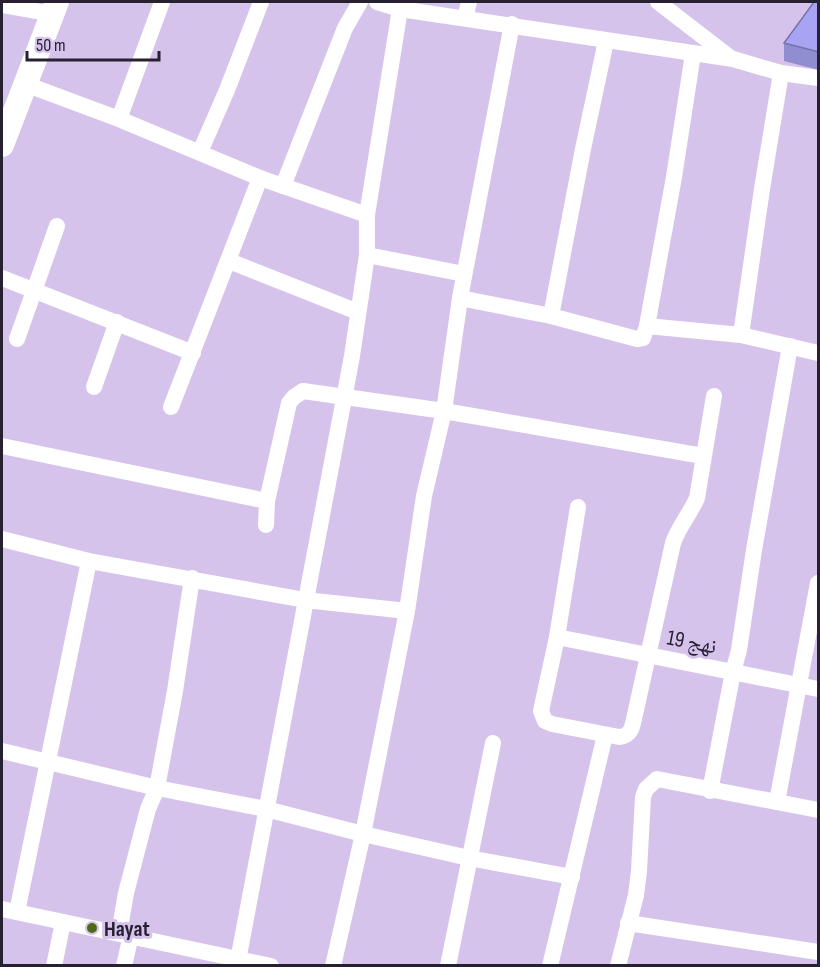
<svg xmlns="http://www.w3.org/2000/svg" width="820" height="967" font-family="'Sofia Sans Condensed','Noto Naskh Arabic',sans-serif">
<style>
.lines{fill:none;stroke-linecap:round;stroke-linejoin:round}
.minor{stroke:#fff;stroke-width:16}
.secondary{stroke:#fff;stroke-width:24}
.wall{fill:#908dd1}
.building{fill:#a7a4f3;stroke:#7573aa;stroke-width:1.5}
.poi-dot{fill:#506818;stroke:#d5c3ec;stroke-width:2}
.labels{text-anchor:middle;stroke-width:6;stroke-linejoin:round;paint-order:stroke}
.street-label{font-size:22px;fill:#272030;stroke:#d5c3ec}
.poi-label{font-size:22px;font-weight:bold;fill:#272030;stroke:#d5c3ec;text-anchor:start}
</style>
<rect width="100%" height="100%" fill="#d5c3ec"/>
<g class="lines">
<!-- minor -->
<g class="minor">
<polyline points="377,2 400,9 733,59 781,73 818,78"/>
<polyline points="658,2 732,59"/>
<polyline points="2,5 52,14"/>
<polyline points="465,18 469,2"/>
<polyline points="25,84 119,119 260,178 367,215"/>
<polyline points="119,119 162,2"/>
<polyline points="200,152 227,90 261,2"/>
<polyline points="283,186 345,28 360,2"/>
<polyline points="367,255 464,274"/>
<polyline points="229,261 358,312"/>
<polyline points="2,278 193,353"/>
<polyline points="460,298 551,316 637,339 643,338 647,326 674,177 693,54"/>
<polyline points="551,316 583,149 606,41"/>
<polyline points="647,326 741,335 818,353"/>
<polyline points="741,335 762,189 781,73"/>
<polyline points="17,339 57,226"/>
<polyline points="94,387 117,322"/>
<polyline points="171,407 260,178"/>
<polyline points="2,446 267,501"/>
<path d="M578,507L557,637L541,711L545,721L552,724L619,737C630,736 632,729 634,719L673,543C679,526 690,514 697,498L714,396"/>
<polyline points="266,525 267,501 289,403 294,397 303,391 444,411 703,456"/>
<polyline points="2,539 89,561 305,600 407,611"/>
<polyline points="557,637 818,689"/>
<polyline points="2,751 157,788 266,809 363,834 469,858 572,877"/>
<polyline points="710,791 733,672 739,650 754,550 790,346"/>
<polyline points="777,802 818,583"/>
<polyline points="2,909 271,966"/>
<polyline points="17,912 89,561"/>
<polyline points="628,923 818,952"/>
<polyline points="119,933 126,893 148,809 157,788 175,691 192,578"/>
<polyline points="54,966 63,922"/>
<polyline points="124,966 131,935"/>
<polyline points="237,966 352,356 367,255 367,215 400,9"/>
<polyline points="333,966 363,834 407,611 424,496 444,411 460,298 512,24"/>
<polyline points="448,966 493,743"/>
<polyline points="550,966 605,735"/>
<polyline points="618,966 636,895 639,871 643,797 646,789 657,779 818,810"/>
</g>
<!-- secondary -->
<polyline class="secondary" points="2,145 57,2"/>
</g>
<!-- wall -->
<polygon class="wall" points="819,2 819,70 784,61 784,43"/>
<!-- building -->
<polygon class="building" points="814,2 819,2 819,52 784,43"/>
<!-- markers -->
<circle class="poi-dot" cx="92" cy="928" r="6"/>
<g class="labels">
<!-- street labels -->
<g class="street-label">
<text transform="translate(692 641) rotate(11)" y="8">نهج 19</text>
</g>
<!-- poi labels -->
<g class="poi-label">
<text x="104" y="936">Hayat</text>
</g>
</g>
<!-- border -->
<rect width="820" height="967" fill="none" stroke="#272030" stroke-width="6"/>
<!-- scale -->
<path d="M27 51v9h132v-9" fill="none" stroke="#272030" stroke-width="3"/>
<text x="36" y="51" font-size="18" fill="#272030" stroke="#d5c3ec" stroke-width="4.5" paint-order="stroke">50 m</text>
</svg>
